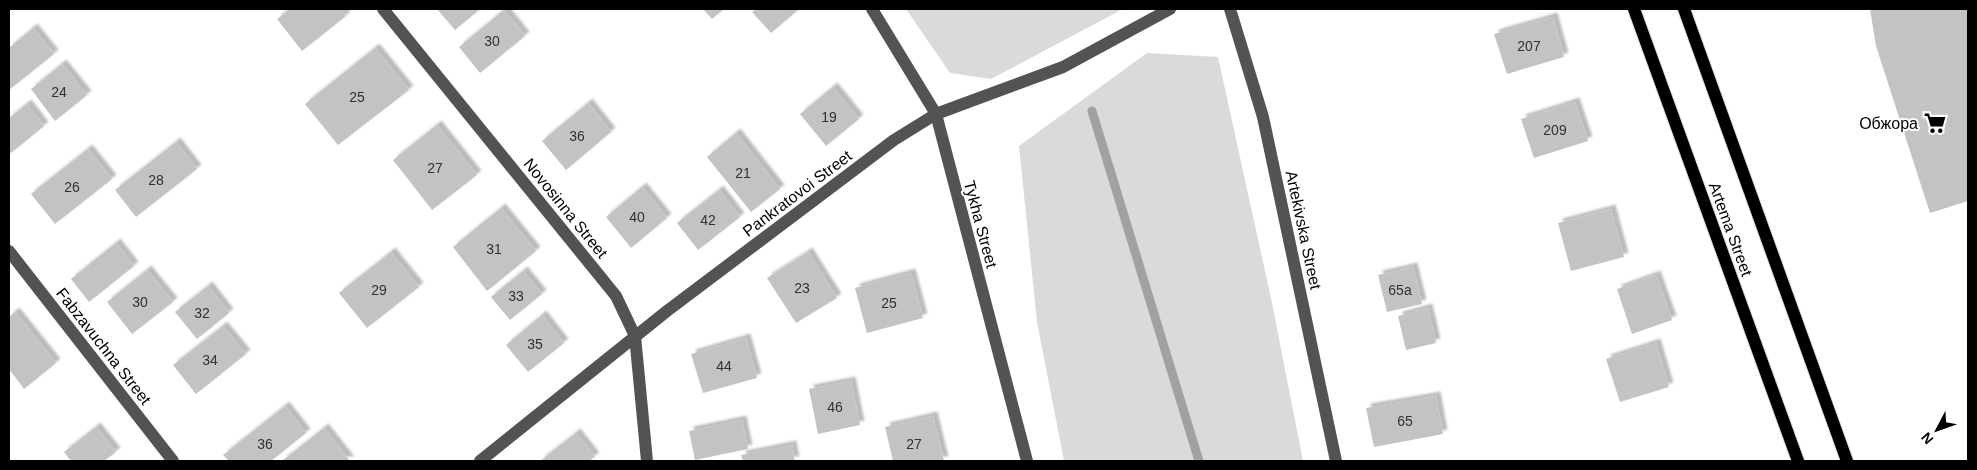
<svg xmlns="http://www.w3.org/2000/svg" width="1977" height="470" font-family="Helvetica,sans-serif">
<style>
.green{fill:#dadada}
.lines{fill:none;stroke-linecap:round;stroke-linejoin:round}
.stream{stroke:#a1a1a1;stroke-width:9}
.building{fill:#c3c3c3;filter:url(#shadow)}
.major-casing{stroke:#dbdbdb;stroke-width:14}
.minor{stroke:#535353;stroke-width:12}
.major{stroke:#000;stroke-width:12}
.labels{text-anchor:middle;stroke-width:4;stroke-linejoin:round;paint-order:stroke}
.number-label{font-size:14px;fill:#313131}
.poi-label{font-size:16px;fill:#000;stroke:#fff;text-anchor:end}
.street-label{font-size:16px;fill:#000;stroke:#fff}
</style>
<defs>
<filter id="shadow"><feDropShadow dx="4.5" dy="-4.5" stdDeviation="1" flood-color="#0004"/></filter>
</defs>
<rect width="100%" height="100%" fill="#fff"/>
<!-- green -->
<g class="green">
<polygon points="906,9 1123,9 991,79 950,73"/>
<polygon points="1147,53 1218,57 1272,303 1303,461 1064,461 1037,322 1019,146"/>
</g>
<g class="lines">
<!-- stream -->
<polyline class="stream" points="1092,111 1199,461"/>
</g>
<!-- building -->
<g class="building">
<polygon points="290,9 341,9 346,16 302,51 277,19"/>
<polygon points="437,9 480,9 455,30"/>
<polygon points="703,9 724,9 712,19"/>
<polygon points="757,9 799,9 771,33 752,12"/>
<polygon points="1870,9 1968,9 1968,201 1930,213 1876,46"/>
<polygon points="504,10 525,36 480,73 459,47"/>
<polygon points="1553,17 1564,57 1507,74 1494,34"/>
<polygon points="33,28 54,54 9,90 9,48"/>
<polygon points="375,48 409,90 338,145 305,104"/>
<polygon points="62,64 87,95 55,121 31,89"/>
<polygon points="833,87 859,119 826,146 800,114"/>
<polygon points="1575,102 1588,141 1534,158 1521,119"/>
<polygon points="588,103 611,132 566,170 542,141"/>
<polygon points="27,104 44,126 11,153 9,151 9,118"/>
<polygon points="437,125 477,175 432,210 393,160"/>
<polygon points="736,133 780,189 751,212 707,157"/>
<polygon points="176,142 197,169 136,217 115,190"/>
<polygon points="88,149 112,179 55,224 31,194"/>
<polygon points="642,187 667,218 631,248 606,217"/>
<polygon points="719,190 740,217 698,250 677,223"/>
<polygon points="501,208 536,251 487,291 453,247"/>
<polygon points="1611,209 1624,257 1571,271 1558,223"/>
<polygon points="116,243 134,266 89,302 71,279"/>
<polygon points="391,252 419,287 367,328 339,293"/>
<polygon points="808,252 837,298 796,323 767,278"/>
<polygon points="1413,267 1422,304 1387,312 1378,275"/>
<polygon points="147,270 173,302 132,334 107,302"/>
<polygon points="523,271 542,294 510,320 491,297"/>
<polygon points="911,273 923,318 867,333 855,288"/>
<polygon points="1656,275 1672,320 1632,334 1617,289"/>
<polygon points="208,286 229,313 197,339 175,312"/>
<polygon points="1428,308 1436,343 1406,350 1398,316"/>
<polygon points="15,312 56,363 24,389 9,369 9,317"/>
<polygon points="542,315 564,343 528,372 506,345"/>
<polygon points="223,326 246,354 196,394 173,365"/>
<polygon points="746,338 757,378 703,393 691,354"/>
<polygon points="1656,343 1669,387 1620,402 1606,359"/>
<polygon points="851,381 860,425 818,434 809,389"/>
<polygon points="1436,396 1443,434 1374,447 1366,408"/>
<polygon points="285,406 306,433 271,461 229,461 223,455"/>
<polygon points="933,416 944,461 893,461 885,427"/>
<polygon points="742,420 748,449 695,460 689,431"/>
<polygon points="96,427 116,452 104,461 71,461 64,452"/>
<polygon points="324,428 350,461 281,461 290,455"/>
<polygon points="576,433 595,457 589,461 540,461"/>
<polygon points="792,445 795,461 743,461 741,455"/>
</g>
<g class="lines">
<!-- major casing -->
<g class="major-casing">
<g id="major">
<polyline points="1634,9 1798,461"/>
<polyline points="1684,9 1847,461"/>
</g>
</g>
<!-- minor -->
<g class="minor">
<polyline points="383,9 616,296 635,336 647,461"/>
<polyline points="872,9 936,114 1027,461"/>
<polyline points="1230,9 1263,117 1336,461"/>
<polyline points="9,251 173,461"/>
<polyline points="480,461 667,311 894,140 936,114 1063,67 1170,9"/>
</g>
<!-- major -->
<use href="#major" class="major"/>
</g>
<!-- icons -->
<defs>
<g id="supermarket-bare" transform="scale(1.725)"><path d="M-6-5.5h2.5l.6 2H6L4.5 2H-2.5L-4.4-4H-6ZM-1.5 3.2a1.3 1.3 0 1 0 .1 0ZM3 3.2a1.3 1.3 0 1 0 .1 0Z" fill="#000" stroke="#fff" stroke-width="2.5" paint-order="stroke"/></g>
</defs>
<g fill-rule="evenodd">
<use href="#supermarket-bare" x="1935" y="123"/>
</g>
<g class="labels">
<!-- number labels -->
<g class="number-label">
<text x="492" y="46">30</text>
<text x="1529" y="51">207</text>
<text x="59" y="97">24</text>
<text x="357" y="102">25</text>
<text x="829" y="122">19</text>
<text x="1555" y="135">209</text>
<text x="577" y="141">36</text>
<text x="435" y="173">27</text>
<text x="743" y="178">21</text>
<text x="156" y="185">28</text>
<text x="72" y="192">26</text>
<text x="637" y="222">40</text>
<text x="708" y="225">42</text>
<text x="494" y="254">31</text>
<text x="802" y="293">23</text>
<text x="379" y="295">29</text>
<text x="1400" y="295">65а</text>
<text x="516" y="301">33</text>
<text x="140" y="307">30</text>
<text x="889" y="308">25</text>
<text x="202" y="318">32</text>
<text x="535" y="349">35</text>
<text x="210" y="365">34</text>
<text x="724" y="371">44</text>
<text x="835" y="412">46</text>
<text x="1405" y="426">65</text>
<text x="265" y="449">36</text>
<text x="914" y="449">27</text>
</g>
<!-- poi labels -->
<g class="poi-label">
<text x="1918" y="129">Обжора</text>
</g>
<!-- street labels -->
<g class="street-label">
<text transform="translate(797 193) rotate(-37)" y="6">Pankratovoi Street</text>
<text transform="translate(566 208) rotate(51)" y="6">Novosinna Street</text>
<text transform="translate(981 224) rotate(75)" y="6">Tykha Street</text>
<text transform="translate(1731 229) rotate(70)" y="6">Artema Street</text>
<text transform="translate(1304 230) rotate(78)" y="6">Artekivska Street</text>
<text transform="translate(104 346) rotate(52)" y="6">Fabzavuchna Street</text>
</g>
</g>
<!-- border -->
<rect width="1977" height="470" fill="none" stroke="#000000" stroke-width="20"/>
<!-- north arrow -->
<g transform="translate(1937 430) rotate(229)" stroke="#ffffff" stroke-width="4" paint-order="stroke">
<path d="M0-4L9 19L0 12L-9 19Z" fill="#000000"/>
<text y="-8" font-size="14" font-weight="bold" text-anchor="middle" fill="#000000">N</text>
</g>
</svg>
